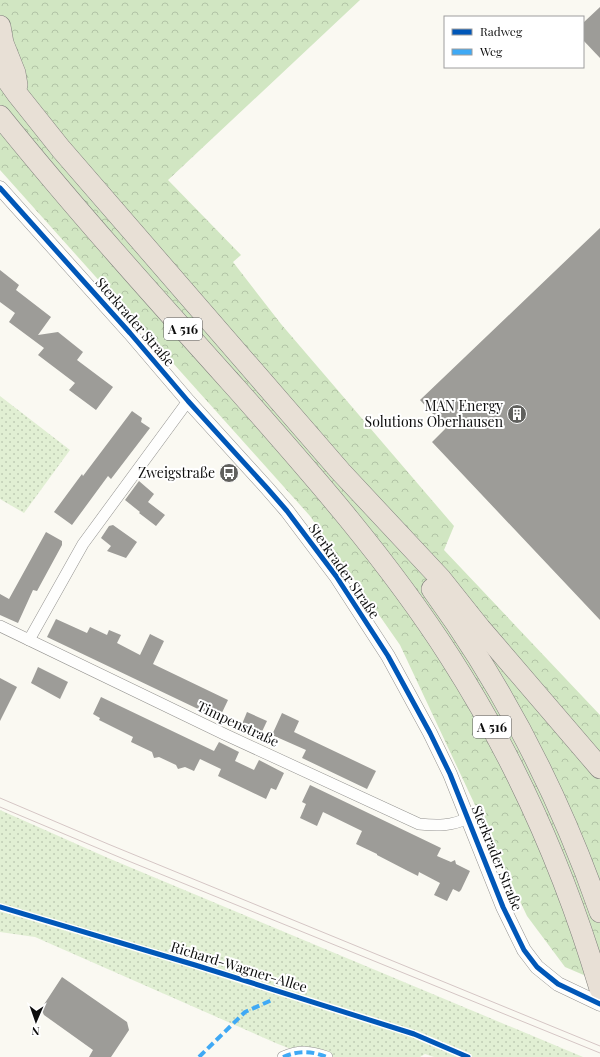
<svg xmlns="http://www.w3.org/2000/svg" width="600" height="1057" font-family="'Playfair Display',serif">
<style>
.grass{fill:url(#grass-dots)}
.forest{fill:url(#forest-crowns)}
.building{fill:#9d9c98}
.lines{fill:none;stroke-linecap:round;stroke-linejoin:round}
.minor-casing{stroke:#949390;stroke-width:12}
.tertiary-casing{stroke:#949390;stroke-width:15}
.motorway-casing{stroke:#81817d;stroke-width:22}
.minor{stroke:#fefefd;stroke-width:11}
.tertiary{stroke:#fefefd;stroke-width:14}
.motorway{stroke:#e8e0d6;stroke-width:21}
.tram{stroke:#d5c6c5;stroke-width:1}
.quiet{stroke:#3fa9f5;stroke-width:4;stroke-dasharray:8 4;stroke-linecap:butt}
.cycleway-casing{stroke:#fff;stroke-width:8}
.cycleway{stroke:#0057b8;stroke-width:5}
.labels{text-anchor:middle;stroke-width:4;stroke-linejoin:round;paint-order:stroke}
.shield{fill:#fff;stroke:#565656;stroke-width:1}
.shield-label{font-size:13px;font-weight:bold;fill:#0d0d0d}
.street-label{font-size:14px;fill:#0d0d0d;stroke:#fff}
.poi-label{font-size:14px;fill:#0d0d0d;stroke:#fff;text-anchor:end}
</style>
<defs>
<pattern id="grass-dots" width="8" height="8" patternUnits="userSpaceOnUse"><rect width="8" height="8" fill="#e1efd3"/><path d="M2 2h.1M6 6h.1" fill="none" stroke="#c0ccb4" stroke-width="1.8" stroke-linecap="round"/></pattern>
<pattern id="forest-crowns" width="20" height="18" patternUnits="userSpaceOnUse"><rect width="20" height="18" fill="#d1e6c2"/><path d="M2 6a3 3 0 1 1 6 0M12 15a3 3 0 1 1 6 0" fill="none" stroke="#b2c4a6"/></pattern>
</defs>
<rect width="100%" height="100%" fill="#faf9f2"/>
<!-- grass -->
<g class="grass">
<polygon points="0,396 70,450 24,513 0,499"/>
<polygon points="0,810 108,858 583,1057 434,1057 425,1054 420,1057 312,1057 278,1044 35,937 0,932"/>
</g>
<!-- forest -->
<polygon class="forest" points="0,0 360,0 168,180 241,255 233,262 281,324 454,526 444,550 600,715 600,982 565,967 527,916 400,645 310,516 0,170"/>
<!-- building -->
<g class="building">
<polygon points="600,7 600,58 583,40 583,23"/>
<polygon points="600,228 600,620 432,442 446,428 420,400"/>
<polygon points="0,270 19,285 16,290 51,317 38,335 58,332 83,352 77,360 113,387 96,410 69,390 75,383 38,355 44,348 9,322 15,313 0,302"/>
<polygon points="132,411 142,418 141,422 150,428 111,479 108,476 72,525 54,512 82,474 83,476"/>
<polygon points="139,481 154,494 148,502 165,515 156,526 139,513 140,512 125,500"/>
<polygon points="113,525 137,542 126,558 107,551 111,546 101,538 109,526"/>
<polygon points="46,532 62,541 62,545 37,591 33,590 18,623 0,615 0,594 9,599"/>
<polygon points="56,619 87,633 90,627 107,635 109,630 121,635 117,643 140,655 150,634 164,641 153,664 228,700 219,719 47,637"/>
<polygon points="38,667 68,682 60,699 31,683"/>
<polygon points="0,678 17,687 0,721"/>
<polygon points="101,697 214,751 219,742 239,752 235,761 254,770 259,760 284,773 276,790 271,788 266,799 218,776 221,769 200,759 194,771 185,767 178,769 176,765 159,757 154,758 152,752 131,742 133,737 99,720 100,718 93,714"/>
<polygon points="247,712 267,721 259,738 240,729"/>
<polygon points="282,713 299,721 294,732 376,771 367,789 302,758 306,750 272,735"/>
<polygon points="310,785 441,848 437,856 451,862 455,860 456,864 470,871 461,890 459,892 453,889 447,901 434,895 440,883 419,872 418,876 406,870 377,855 377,854 356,844 362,831 323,812 317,826 300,818 306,804 302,802"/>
<polygon points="62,977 127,1022 129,1030 111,1057 89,1057 93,1050 44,1015 42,1011 43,1006"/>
</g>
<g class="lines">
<!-- minor casing -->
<g class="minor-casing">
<g id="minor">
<path d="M0,626L224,734L419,824C437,826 452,826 468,818"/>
<polyline points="29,640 83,544 188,401"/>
<path d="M283,1057C300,1050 311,1051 327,1057"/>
</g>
</g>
<!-- tertiary casing -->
<g class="tertiary-casing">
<polyline id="tertiary" points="0,188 130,333 188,401 267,488 287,511 336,576 388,656 430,733 450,774 503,907 524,950 537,967 558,984 600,1004"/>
</g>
<!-- motorway casing -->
<g class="motorway-casing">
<g id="motorway">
<polyline points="0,26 3,43 15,73 17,85"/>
<polyline points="0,70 18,95 61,149 341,472 441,579 480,628 600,768"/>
<path d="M0,116C75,209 156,299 236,388C312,474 388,560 450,657C516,760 565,871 600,989"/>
<path d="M432,589C504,688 560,797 600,912"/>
</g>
</g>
<!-- minor -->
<use href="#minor" class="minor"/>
<!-- tertiary -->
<use href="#tertiary" class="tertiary"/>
<!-- motorway -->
<use href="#motorway" class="motorway"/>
<!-- tram -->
<g class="tram">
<polyline points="0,798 108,844 600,1046"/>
<polyline points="0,807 126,860 600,1053"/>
</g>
<!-- quiet -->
<g class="quiet">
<polyline points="199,1057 245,1012 272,1000"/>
<path d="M283,1057C300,1050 311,1051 327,1057"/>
</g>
<!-- cycleway casing -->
<g class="cycleway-casing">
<g id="cycleway">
<polyline points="0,188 130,333 188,401 267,488 287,511 336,576 388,656 430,733 450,774 503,907 524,950 537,967 558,984 600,1004"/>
<polyline points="0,907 195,965 414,1034 468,1057"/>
</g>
</g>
<!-- cycleway -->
<use href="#cycleway" class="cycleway"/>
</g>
<!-- icons -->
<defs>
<g id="building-disc" transform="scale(1)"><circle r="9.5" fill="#60605d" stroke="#fff"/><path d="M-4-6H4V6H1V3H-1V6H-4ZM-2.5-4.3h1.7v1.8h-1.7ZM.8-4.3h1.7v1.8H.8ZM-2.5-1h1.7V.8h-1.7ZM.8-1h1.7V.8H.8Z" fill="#fff"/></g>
<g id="bus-disc" transform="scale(1)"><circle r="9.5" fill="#60605d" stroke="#fff"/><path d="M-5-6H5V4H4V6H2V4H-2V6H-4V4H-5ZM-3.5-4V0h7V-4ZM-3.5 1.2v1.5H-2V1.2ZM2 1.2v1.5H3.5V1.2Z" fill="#fff"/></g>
</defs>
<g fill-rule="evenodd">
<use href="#building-disc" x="517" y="414"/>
<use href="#bus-disc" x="229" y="473"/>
</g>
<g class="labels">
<!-- shield labels -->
<g class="shield">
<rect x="164" y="318" width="38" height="22" rx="3"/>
<rect x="473" y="716" width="38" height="22" rx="3"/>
</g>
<g class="shield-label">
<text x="183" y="334">A 516</text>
<text x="492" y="732">A 516</text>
</g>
<!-- street labels -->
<g class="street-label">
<text transform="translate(135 322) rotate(49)" y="5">Sterkrader Straße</text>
<text transform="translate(344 571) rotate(55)" y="5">Sterkrader Straße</text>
<text transform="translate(238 724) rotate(25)" y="5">Timpenstraße</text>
<text transform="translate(497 858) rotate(68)" y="5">Sterkrader Straße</text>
<text transform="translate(239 967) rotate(17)" y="5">Richard-Wagner-Allee</text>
</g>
<!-- poi labels -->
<g class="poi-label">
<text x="503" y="411">MAN Energy<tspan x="503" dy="16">Solutions Oberhausen</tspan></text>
<text x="215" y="478">Zweigstraße</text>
</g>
</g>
<!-- legend -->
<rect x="444" y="16" width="140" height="52" fill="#ffffff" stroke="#9e9e9e"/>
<rect x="452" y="29" width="20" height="6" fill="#0057b8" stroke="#9e9e9e"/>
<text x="480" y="36" font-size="12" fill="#0d0d0d">Radweg</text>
<rect x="452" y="49" width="20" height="6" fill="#3fa9f5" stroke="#9e9e9e"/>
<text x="480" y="56" font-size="12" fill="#0d0d0d">Weg</text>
<!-- north arrow -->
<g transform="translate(36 1021) rotate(182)" stroke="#ffffff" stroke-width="3" paint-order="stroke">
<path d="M0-3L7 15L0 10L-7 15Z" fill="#0d0d0d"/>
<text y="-6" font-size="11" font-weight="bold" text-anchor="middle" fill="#0d0d0d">N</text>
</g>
</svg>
